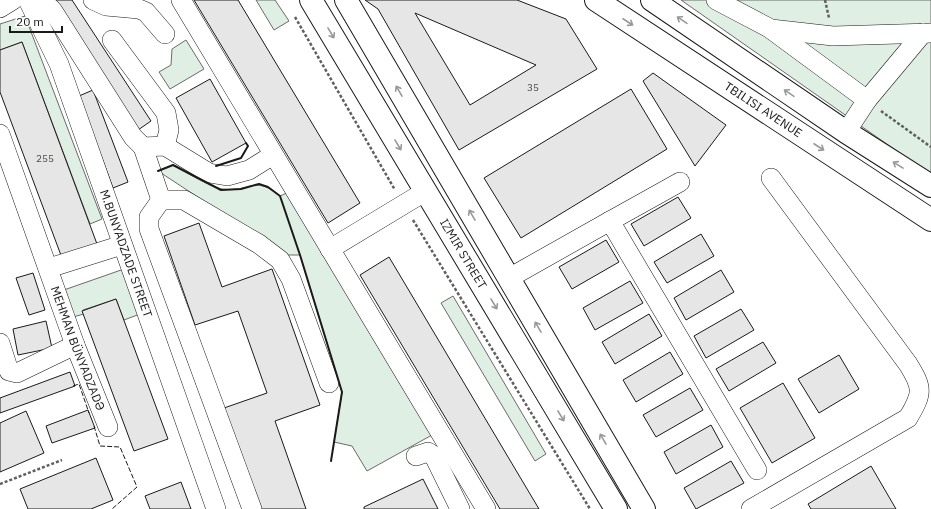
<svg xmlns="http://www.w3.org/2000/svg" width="931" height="509" font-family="'IBM Plex Sans',sans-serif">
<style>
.green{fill:#e0efe3;stroke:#6a6a6a}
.building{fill:#e6e6e6;stroke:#1a1a1a;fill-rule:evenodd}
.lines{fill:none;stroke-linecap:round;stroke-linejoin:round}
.minor-casing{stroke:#1a1a1a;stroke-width:20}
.major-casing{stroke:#1a1a1a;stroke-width:24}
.path{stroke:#5f5f5f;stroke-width:2.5;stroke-dasharray:3 2;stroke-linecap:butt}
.minor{stroke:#fff;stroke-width:19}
.major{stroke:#fff;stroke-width:22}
.fence{stroke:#1a1a1a;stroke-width:1;stroke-dasharray:5 2;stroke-linecap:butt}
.wall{stroke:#1a1a1a;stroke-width:2}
.oneway{stroke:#989898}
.labels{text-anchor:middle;stroke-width:3;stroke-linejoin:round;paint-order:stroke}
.number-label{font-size:10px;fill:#4d4d4d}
.street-label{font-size:12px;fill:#1a1a1a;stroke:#fff}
</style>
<rect width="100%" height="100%" fill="#fff"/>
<!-- green -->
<g class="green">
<polygon points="256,0 275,0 289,21 274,30"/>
<polygon points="681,0 931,0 931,175"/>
<polygon points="25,16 102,219 90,224 22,42 0,50 0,24"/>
<polygon points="186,40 204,69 170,89 159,72 171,65 172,49"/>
<path d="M173,165C184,171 212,188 222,189C251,193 253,174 280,196L289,192L432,435L367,471L352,446L334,442L342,392L300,255H286L158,171Z"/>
<polygon points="124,269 140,314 124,320 116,299 83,310 84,314 69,318 61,291"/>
<polygon points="453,296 546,454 535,461 441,303"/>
</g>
<!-- building -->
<g class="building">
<polygon points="53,0 72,0 151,121 138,130"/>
<polygon points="194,0 238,0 360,203 328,223"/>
<path d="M365,0H517L566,19L597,69L459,150L378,9ZM415,13L536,65L470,105Z"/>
<polygon points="22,42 97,244 62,258 0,92 0,50"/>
<polygon points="653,73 726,125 695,166 643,81"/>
<polygon points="210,79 246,143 212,162 176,98"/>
<polygon points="631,89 667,149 521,238 484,178"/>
<polygon points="93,90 128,182 113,188 79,96"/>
<polygon points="678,197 691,218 644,246 631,224"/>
<polygon points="199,223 222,287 272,269 320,405 275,421 306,509 260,509 224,408 267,393 238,311 195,325 164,236"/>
<polygon points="701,234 714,256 667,283 654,262"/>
<polygon points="606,240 619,262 572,289 559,267"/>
<polygon points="389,257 539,509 500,509 360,275"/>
<polygon points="721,270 734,292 686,320 674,298"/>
<polygon points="33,273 45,310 29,315 16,278"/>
<polygon points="630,281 643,303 595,330 583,308"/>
<polygon points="116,299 168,439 134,451 82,311"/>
<polygon points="741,309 754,330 706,358 694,336"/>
<polygon points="649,314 662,336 615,364 602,342"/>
<polygon points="46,321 52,348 18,355 13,329"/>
<polygon points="763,342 776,363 729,391 716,369"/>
<polygon points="670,352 683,374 636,402 623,380"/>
<polygon points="839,355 859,389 819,413 798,379"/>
<polygon points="70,372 75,386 0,413 0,398"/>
<polygon points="783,383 815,438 772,463 740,408"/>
<polygon points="690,388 703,410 656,437 643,415"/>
<polygon points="88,410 95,428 52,443 46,426"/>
<polygon points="26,411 44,453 0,472 0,423"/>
<polygon points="711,425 723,447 676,474 664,452"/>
<polygon points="96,458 113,500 91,509 28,509 20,489"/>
<polygon points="731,461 744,483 696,509 684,488"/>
<polygon points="871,466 896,509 811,509 808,504"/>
<polygon points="423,479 438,509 364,509 364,507"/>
<polygon points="181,482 191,509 150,509 145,496"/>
</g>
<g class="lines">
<!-- minor casing -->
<g class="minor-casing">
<g id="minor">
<path id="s1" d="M28,0L59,64L216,509"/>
<polyline points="42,0 53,11 133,137 143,147 165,146 209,173 227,176 249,170 273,155"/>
<polyline points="93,0 106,6 139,9 146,12 165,34"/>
<polyline points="181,0 486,509"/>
<polyline points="716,0 771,29 833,36 931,33"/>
<polyline points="0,8 13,0"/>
<polyline points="772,30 867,100"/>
<polyline points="112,40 166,113 169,130 165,146"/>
<polyline points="846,132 867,100 923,33"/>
<path id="s2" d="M0,134L75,345L108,427"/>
<polyline points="143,147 161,200 184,200 259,244 280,260 291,279 329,383"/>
<polyline points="161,200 149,217 149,229 252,509"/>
<polyline points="610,221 680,182"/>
<polyline points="330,249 426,191"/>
<polyline points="49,268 122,245"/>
<polyline points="509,278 610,221 757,470"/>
<polyline points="0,343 9,371 17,373 75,345"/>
<polyline points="416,456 428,452 434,456 460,509"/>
<path d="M751,509L908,418C923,393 923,388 908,364L771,178"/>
</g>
</g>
<!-- major casing -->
<g class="major-casing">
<g id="major">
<path id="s3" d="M311,0L616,509"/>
<polyline points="346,0 644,509"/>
<path id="s4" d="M596,0L931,220"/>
<polyline points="652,0 846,132 931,186"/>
</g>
</g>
<!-- path -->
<g class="path">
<polyline points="825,0 829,18"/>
<polyline points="295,17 395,190"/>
<polyline points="881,111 931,147"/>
<polyline points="413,220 590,509"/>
<polyline points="0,484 62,460"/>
</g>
<!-- minor -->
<use href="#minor" class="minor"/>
<!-- major -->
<use href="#major" class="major"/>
<!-- fence -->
<g class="fence">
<polyline points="73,386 79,384 89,413"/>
<polyline points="94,426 100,446 120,447 137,487 112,509"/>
</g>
<!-- wall -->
<g class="wall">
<polyline points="216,166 241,158 248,146 246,143"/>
<polyline points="158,171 173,165 221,190 241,189 259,184 268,187 280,196 300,255 342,392 331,461"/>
</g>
</g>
<!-- one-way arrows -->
<defs><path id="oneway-shaft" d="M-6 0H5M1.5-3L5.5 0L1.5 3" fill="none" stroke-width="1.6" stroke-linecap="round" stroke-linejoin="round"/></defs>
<g class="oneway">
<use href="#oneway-shaft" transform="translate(682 20) rotate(-146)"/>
<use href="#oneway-shaft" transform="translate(628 22) rotate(33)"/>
<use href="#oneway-shaft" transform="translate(331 33) rotate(59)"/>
<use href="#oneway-shaft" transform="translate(399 91) rotate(-120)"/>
<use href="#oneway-shaft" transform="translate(789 93) rotate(-146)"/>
<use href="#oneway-shaft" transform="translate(398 145) rotate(59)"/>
<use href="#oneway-shaft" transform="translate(819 147) rotate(33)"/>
<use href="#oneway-shaft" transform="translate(898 165) rotate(-148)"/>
<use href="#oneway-shaft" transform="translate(472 215) rotate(-120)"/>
<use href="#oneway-shaft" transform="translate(494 304) rotate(59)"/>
<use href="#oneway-shaft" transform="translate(538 327) rotate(-120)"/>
<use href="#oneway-shaft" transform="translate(561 416) rotate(59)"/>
<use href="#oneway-shaft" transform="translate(603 439) rotate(-120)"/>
</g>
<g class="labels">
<!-- number labels -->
<g class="number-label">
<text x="533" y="91">35</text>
<text x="45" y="162">255</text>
</g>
<!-- street labels -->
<g class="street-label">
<text dy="4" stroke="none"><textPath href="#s4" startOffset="200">TBILISI AVENUE</textPath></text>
<text dy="4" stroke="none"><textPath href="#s1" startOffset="272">M.BUNYADZADE STREET</textPath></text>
<text dy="4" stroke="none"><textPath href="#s3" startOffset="296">IZMIR STREET</textPath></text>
<text dy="4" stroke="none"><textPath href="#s2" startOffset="228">MEHMAN BÜNYADZADƏ</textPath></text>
</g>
</g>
<!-- scale -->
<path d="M10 26v6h52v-6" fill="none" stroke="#1a1a1a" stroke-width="2"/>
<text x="16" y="26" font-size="12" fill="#1a1a1a" stroke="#ffffff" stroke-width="3" paint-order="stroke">20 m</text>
</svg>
